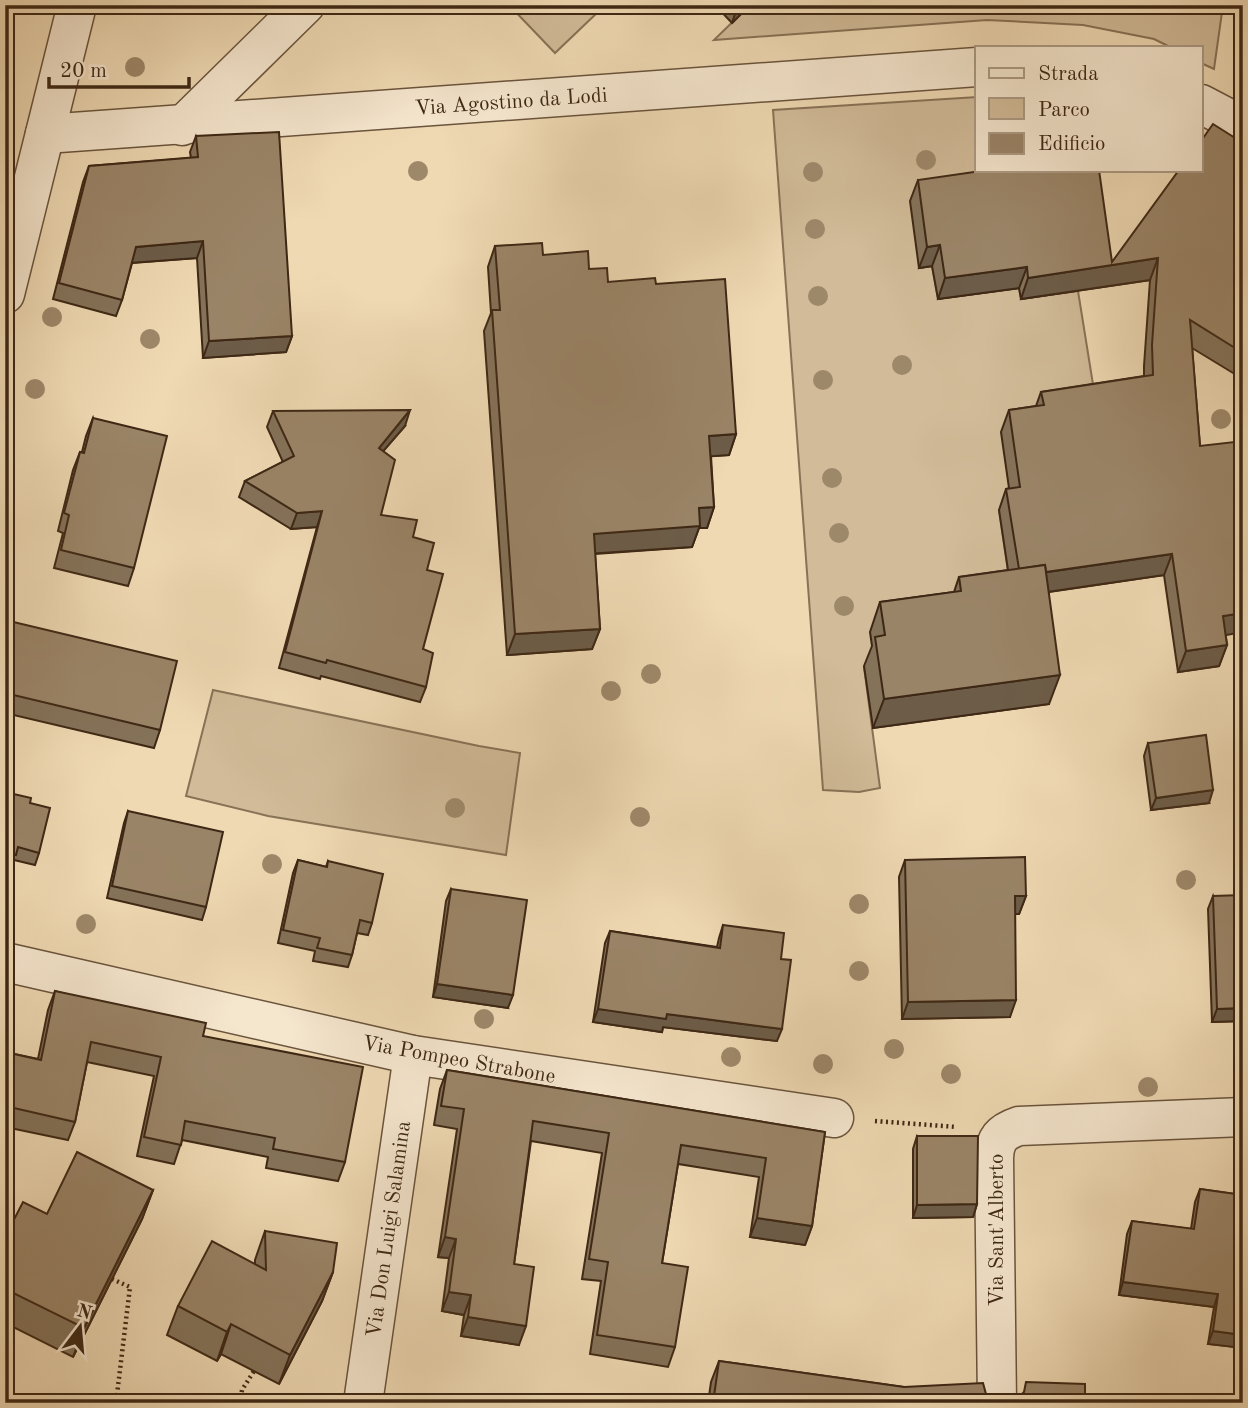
<svg xmlns="http://www.w3.org/2000/svg" width="1248" height="1408" font-family="'Old Standard TT',serif">
<style>
.green{fill:#d1bb98;stroke:#887256;stroke-width:2}
.lines{fill:none;stroke-linecap:round;stroke-linejoin:round}
.street-casing{stroke:#6a543c;stroke-width:41}
.path{stroke:#3e2815;stroke-width:4.5;stroke-dasharray:2 3.5;stroke-linecap:butt}
.street{stroke:#f5e6ce;stroke-width:38}
.tree{fill:#9e886a}
.wall{fill:#847259;stroke:#3e2815;stroke-width:2}
.shaded-wall{fill:#6c5c48;stroke:#3e2815;stroke-width:2}
.building{fill:#9a8467;stroke:#3e2815;stroke-width:2}
.labels{text-anchor:middle;stroke-width:5;stroke-linejoin:round;paint-order:stroke}
.street-label{font-size:21px;fill:#3e2815;stroke:#f5e6ce}
</style>
<rect width="100%" height="100%" fill="#efd9b3"/>
<filter id="stains"><feTurbulence type="fractalNoise" baseFrequency=".00286" numOctaves="4"/><feColorMatrix values="0 0 0 0 .2 0 0 0 0 .09 0 0 0 0 .02 0 0 0 .5 -.17"/></filter>
<radialGradient id="worn" r=".72"><stop offset=".6" stop-color="#630" stop-opacity="0"/><stop offset="1" stop-color="#630" stop-opacity=".3"/></radialGradient>
<!-- green -->
<g class="green">
<polygon points="509,5 596,5 599,11 555,53"/>
<polygon points="750,5 1223,5 1214,69 1201,63 1201,47 1170,47 1154,39 1083,25 987,20 714,40"/>
<polygon points="977,97 977,170 1088,170 919,268 932,266 938,299 1019,288 1021,299 1078,291 1096,403 1012,508 999,510 1012,598 874,664 864,667 880,788 859,792 823,790 773,110"/>
<polygon points="213,690 479,746 520,753 506,855 268,816 186,796"/>
</g>
<g class="lines">
<!-- street casing -->
<g class="street-casing">
<g id="street">
<polyline points="1201,104 1243,126"/>
<polyline points="182,126 305,5"/>
<polyline points="45,134 977,67"/>
<polyline points="5,294 77,5"/>
<polyline points="5,962 413,1055 834,1118"/>
<polyline points="363,1403 413,1055"/>
<path d="M997,1403L994,1158C995,1139 1001,1132 1019,1126L1243,1117"/>
</g>
</g>
<!-- path -->
<g class="path">
<polyline points="875,1121 957,1127"/>
<polyline points="112,1279 130,1287 116,1403"/>
<polyline points="240,1403 242,1390 254,1371"/>
</g>
<!-- street -->
<use href="#street" class="street"/>
</g>
<!-- trees -->
<g class="tree">
<circle cx="135" cy="67" r="10"/>
<circle cx="926" cy="160" r="10"/>
<circle cx="418" cy="171" r="10"/>
<circle cx="813" cy="172" r="10"/>
<circle cx="815" cy="229" r="10"/>
<circle cx="818" cy="296" r="10"/>
<circle cx="52" cy="317" r="10"/>
<circle cx="150" cy="339" r="10"/>
<circle cx="902" cy="365" r="10"/>
<circle cx="823" cy="380" r="10"/>
<circle cx="35" cy="389" r="10"/>
<circle cx="1221" cy="419" r="10"/>
<circle cx="832" cy="478" r="10"/>
<circle cx="839" cy="533" r="10"/>
<circle cx="844" cy="606" r="10"/>
<circle cx="651" cy="674" r="10"/>
<circle cx="611" cy="691" r="10"/>
<circle cx="455" cy="808" r="10"/>
<circle cx="640" cy="817" r="10"/>
<circle cx="272" cy="864" r="10"/>
<circle cx="1186" cy="880" r="10"/>
<circle cx="859" cy="904" r="10"/>
<circle cx="86" cy="924" r="10"/>
<circle cx="859" cy="971" r="10"/>
<circle cx="484" cy="1019" r="10"/>
<circle cx="894" cy="1049" r="10"/>
<circle cx="731" cy="1057" r="10"/>
<circle cx="823" cy="1064" r="10"/>
<circle cx="951" cy="1074" r="10"/>
<circle cx="1148" cy="1087" r="10"/>
</g>
<!-- wall -->
<g class="wall">
<polygon points="715,5 750,5 732,23"/>
<polygon points="196,136 292,336 286,352 203,358 197,258 132,263 122,300 116,316 53,299 83,182 89,166 191,158 190,152"/>
<polygon points="1243,143 1243,379 1192,348 1200,446 1227,645 1219,666 1178,672 1164,575 1049,592 1049,704 873,728 864,666 872,646 870,632 880,602 954,592 959,577 1008,570 999,510 1006,489 1009,488 1001,432 1009,410 1036,406 1041,392 1144,376 1144,366 1150,280 1021,299 1019,288 938,299 932,266 919,268 910,201 918,180 1112,262"/>
<polygon points="495,246 543,255 589,269 608,282 656,284 736,434 729,455 711,456 714,507 707,528 699,528 692,547 595,554 600,629 592,649 507,655 484,331 491,313 488,267"/>
<polygon points="273,411 405,426 383,451 381,515 413,537 427,570 423,649 426,687 420,702 321,676 320,679 279,668 317,527 291,529 239,497 245,481 283,462 267,427"/>
<polygon points="93,418 134,568 128,586 54,568 63,533 58,531 73,470 80,452 82,452 86,436"/>
<polygon points="5,620 160,730 154,748 5,713"/>
<polygon points="1148,743 1209,803 1151,810 1144,756"/>
<polygon points="5,792 30,803 39,853 35,865 14,860 12,868 5,866"/>
<polygon points="128,811 206,907 202,920 107,898 124,823"/>
<polygon points="298,860 326,867 328,861 372,923 368,935 357,933 352,955 348,967 313,961 315,951 278,943 293,873"/>
<polygon points="905,860 1026,896 1019,914 1015,914 1010,1017 902,1019 899,877"/>
<polygon points="451,889 508,1008 433,997 446,901"/>
<polygon points="1213,896 1243,1021 1212,1022 1208,909"/>
<polygon points="723,925 781,959 777,1041 663,1027 662,1032 593,1022 605,943 610,931 717,947 719,938"/>
<polygon points="55,991 203,1036 345,1162 338,1181 266,1168 268,1157 182,1140 174,1164 137,1156 154,1076 87,1062 75,1122 68,1140 5,1127 5,1052 38,1059 48,1010"/>
<polygon points="447,1070 825,1132 812,1226 805,1245 750,1237 759,1177 678,1164 662,1263 675,1347 668,1367 590,1354 601,1281 582,1279 602,1153 531,1141 514,1264 519,1345 461,1336 464,1315 442,1311 449,1258 438,1257 457,1129 434,1125 440,1089"/>
<polygon points="917,1136 977,1204 973,1217 913,1218 913,1149"/>
<polygon points="1200,1189 1243,1195 1243,1348 1208,1344 1214,1307 1119,1295 1127,1234 1132,1221 1191,1229 1195,1202"/>
<polygon points="153,1190 142,1219 73,1357 5,1323 5,1237 47,1214"/>
<polygon points="265,1231 333,1272 322,1301 279,1384 221,1354 217,1361 167,1335 178,1306 255,1264 255,1260"/>
<polygon points="719,1361 904,1387 986,1394 993,1401 1000,1403 708,1403 711,1382"/>
</g>
<!-- shaded-wall -->
<g class="shaded-wall">
<polygon points="738,5 750,5 732,23"/>
<polygon points="203,241 197,258 130,263 136,247"/>
<polygon points="940,245 932,266 919,268 927,247"/>
<polygon points="1158,258 1150,280 1021,299 1028,278"/>
<polygon points="1027,267 1019,288 938,299 945,278"/>
<polygon points="292,336 286,352 203,358 209,341"/>
<polygon points="410,410 405,426 373,463 379,448"/>
<polygon points="736,434 729,455 702,457 709,436"/>
<polygon points="714,507 707,528 699,528 692,547 586,554 594,534 699,508"/>
<polygon points="322,511 317,527 291,529 297,513"/>
<polygon points="1172,554 1164,575 1012,597 1020,576"/>
<polygon points="1243,613 1243,632 1216,637 1223,616"/>
<polygon points="600,629 592,649 507,655 515,634"/>
<polygon points="1227,645 1219,666 1178,672 1186,651"/>
<polygon points="1060,675 1049,704 873,728 884,699"/>
<polygon points="1213,790 1209,803 1151,810 1156,798"/>
<polygon points="1015,896 1026,896 1019,914 1009,914"/>
<polygon points="437,984 513,995 508,1008 433,997"/>
<polygon points="1016,1000 1010,1017 902,1019 908,1002"/>
<polygon points="1243,1008 1243,1021 1212,1022 1217,1009"/>
<polygon points="598,1009 667,1014 782,1029 777,1041 663,1027 662,1032 593,1022"/>
<polygon points="153,1190 142,1219 73,1357 84,1328"/>
<polygon points="977,1204 973,1217 913,1218 917,1205"/>
<polygon points="757,1218 812,1226 805,1245 750,1237"/>
<polygon points="445,1237 456,1239 449,1258 438,1257"/>
<polygon points="333,1272 322,1301 279,1384 290,1355"/>
<polygon points="1123,1282 1218,1294 1214,1307 1119,1295"/>
<polygon points="449,1292 471,1295 464,1315 442,1311"/>
<polygon points="468,1317 526,1326 519,1345 461,1336"/>
<polygon points="231,1324 221,1354 217,1361 227,1332"/>
<polygon points="1213,1331 1243,1335 1243,1348 1208,1344"/>
</g>
<!-- building -->
<g class="building">
<polygon points="1213,124 1243,143 1243,353 1190,320 1200,446 1243,441 1243,613 1223,616 1227,645 1186,651 1172,554 1046,572 1045,565 1019,569 1006,489 1020,487 1009,410 1044,405 1041,392 1153,375 1152,345 1158,258 1028,278 1027,267 945,278 940,245 927,247 918,180 988,170 1099,170 1112,262 1179,170 1201,170 1201,141"/>
<polygon points="279,132 292,336 209,341 203,241 136,247 122,300 59,283 89,166 198,157 196,136"/>
<polygon points="542,243 543,255 588,251 589,269 607,268 608,282 655,278 656,284 725,279 736,434 709,436 714,507 699,508 700,526 594,534 600,629 515,634 492,310 500,310 495,246"/>
<polygon points="410,410 379,448 395,460 381,515 417,520 413,537 434,543 427,570 443,574 423,649 433,653 426,687 327,660 326,663 285,652 322,511 297,513 245,481 294,456 273,411"/>
<polygon points="93,418 167,436 134,568 61,550 69,515 64,513 80,452 84,453"/>
<polygon points="1045,565 1060,675 884,699 875,637 885,635 880,602 961,591 959,577"/>
<polygon points="5,620 177,661 160,730 5,693"/>
<polygon points="1206,735 1213,790 1156,798 1148,743"/>
<polygon points="5,792 31,798 30,803 50,808 39,853 18,847 16,855 5,853"/>
<polygon points="128,811 223,832 206,907 112,886"/>
<polygon points="1025,857 1026,896 1015,896 1016,1000 908,1002 905,860"/>
<polygon points="298,860 327,867 328,861 383,874 372,923 360,920 352,955 317,948 320,938 283,930"/>
<polygon points="451,889 527,900 513,995 437,984"/>
<polygon points="1243,895 1243,1008 1217,1009 1213,896"/>
<polygon points="723,925 784,933 781,959 791,960 782,1029 667,1014 666,1019 598,1009 610,931 720,948"/>
<polygon points="55,991 206,1023 203,1036 363,1067 345,1162 273,1149 275,1138 185,1121 181,1145 144,1137 161,1057 91,1042 75,1122 5,1106 5,1052 41,1060"/>
<polygon points="447,1070 825,1132 812,1226 757,1218 766,1158 681,1145 662,1263 688,1267 675,1347 597,1335 608,1262 589,1259 609,1133 533,1121 514,1264 534,1267 526,1326 468,1317 471,1295 449,1292 456,1239 445,1237 464,1109 441,1106"/>
<polygon points="917,1136 978,1136 977,1204 917,1205"/>
<polygon points="77,1152 153,1190 84,1328 5,1289 5,1237 23,1202 47,1214"/>
<polygon points="1200,1189 1243,1195 1243,1335 1213,1331 1218,1294 1123,1282 1132,1221 1194,1229"/>
<polygon points="265,1231 337,1243 333,1272 290,1355 231,1324 227,1332 178,1306 212,1241 266,1270"/>
<polygon points="719,1361 904,1387 983,1383 986,1394 993,1401 1000,1403 713,1403"/>
<polygon points="1026,1382 1085,1384 1085,1403 1008,1403 1016,1400 1024,1392"/>
</g>
<g class="labels">
<!-- street labels -->
<g class="street-label">
<text transform="translate(511 101) rotate(-4)" y="7">Via Agostino da Lodi</text>
<text transform="translate(459 1059) rotate(10)" y="7">Via Pompeo Strabone</text>
<text transform="translate(388 1229) rotate(-82)" y="7">Via Don Luigi Salamina</text>
<text transform="translate(996 1230) rotate(-90)" y="7">Via Sant'Alberto</text>
</g>
</g>
<!-- margin -->
<rect width="1248" height="1408" fill="none" stroke="#efd9b3" stroke-width="28"/>
<rect x="7" y="7" width="1234" height="1394" fill="none" stroke="#3e2815" stroke-width="3.5"/>
<rect x="14" y="14" width="1220" height="1380" fill="none" stroke="#3e2815" stroke-width="2"/>
<!-- legend -->
<rect x="975" y="46" width="228" height="126" fill="#f5e6ce" stroke="#ac9a84" stroke-width="2"/>
<rect x="989" y="68" width="35" height="10" fill="#f5e6ce" stroke="#ac9a84" stroke-width="2"/>
<text x="1038" y="80" font-size="21" fill="#3e2815">Strada</text>
<rect x="989" y="98" width="35" height="21" fill="#d1bb98" stroke="#ac9a84" stroke-width="2"/>
<text x="1038" y="116" font-size="21" fill="#3e2815">Parco</text>
<rect x="989" y="133" width="35" height="21" fill="#9a8467" stroke="#ac9a84" stroke-width="2"/>
<text x="1038" y="150" font-size="21" fill="#3e2815">Edificio</text>
<!-- north arrow -->
<g transform="translate(80 1327) rotate(16)" stroke="#f5e6ce" stroke-width="5" paint-order="stroke">
<path d="M0-5L12 26L0 18L-12 26Z" fill="#3e2815"/>
<text y="-10" font-size="19" font-weight="bold" text-anchor="middle" fill="#3e2815">N</text>
</g>
<!-- scale -->
<path d="M49 77v10h140v-10" fill="none" stroke="#3e2815" stroke-width="3.5"/>
<text x="60" y="77" font-size="21" fill="#3e2815" stroke="#f5e6ce" stroke-width="5" paint-order="stroke">20 m</text>
<rect width="100%" height="100%" filter="url(#stains)"/>
<rect width="100%" height="100%" fill="url(#worn)"/>
</svg>
